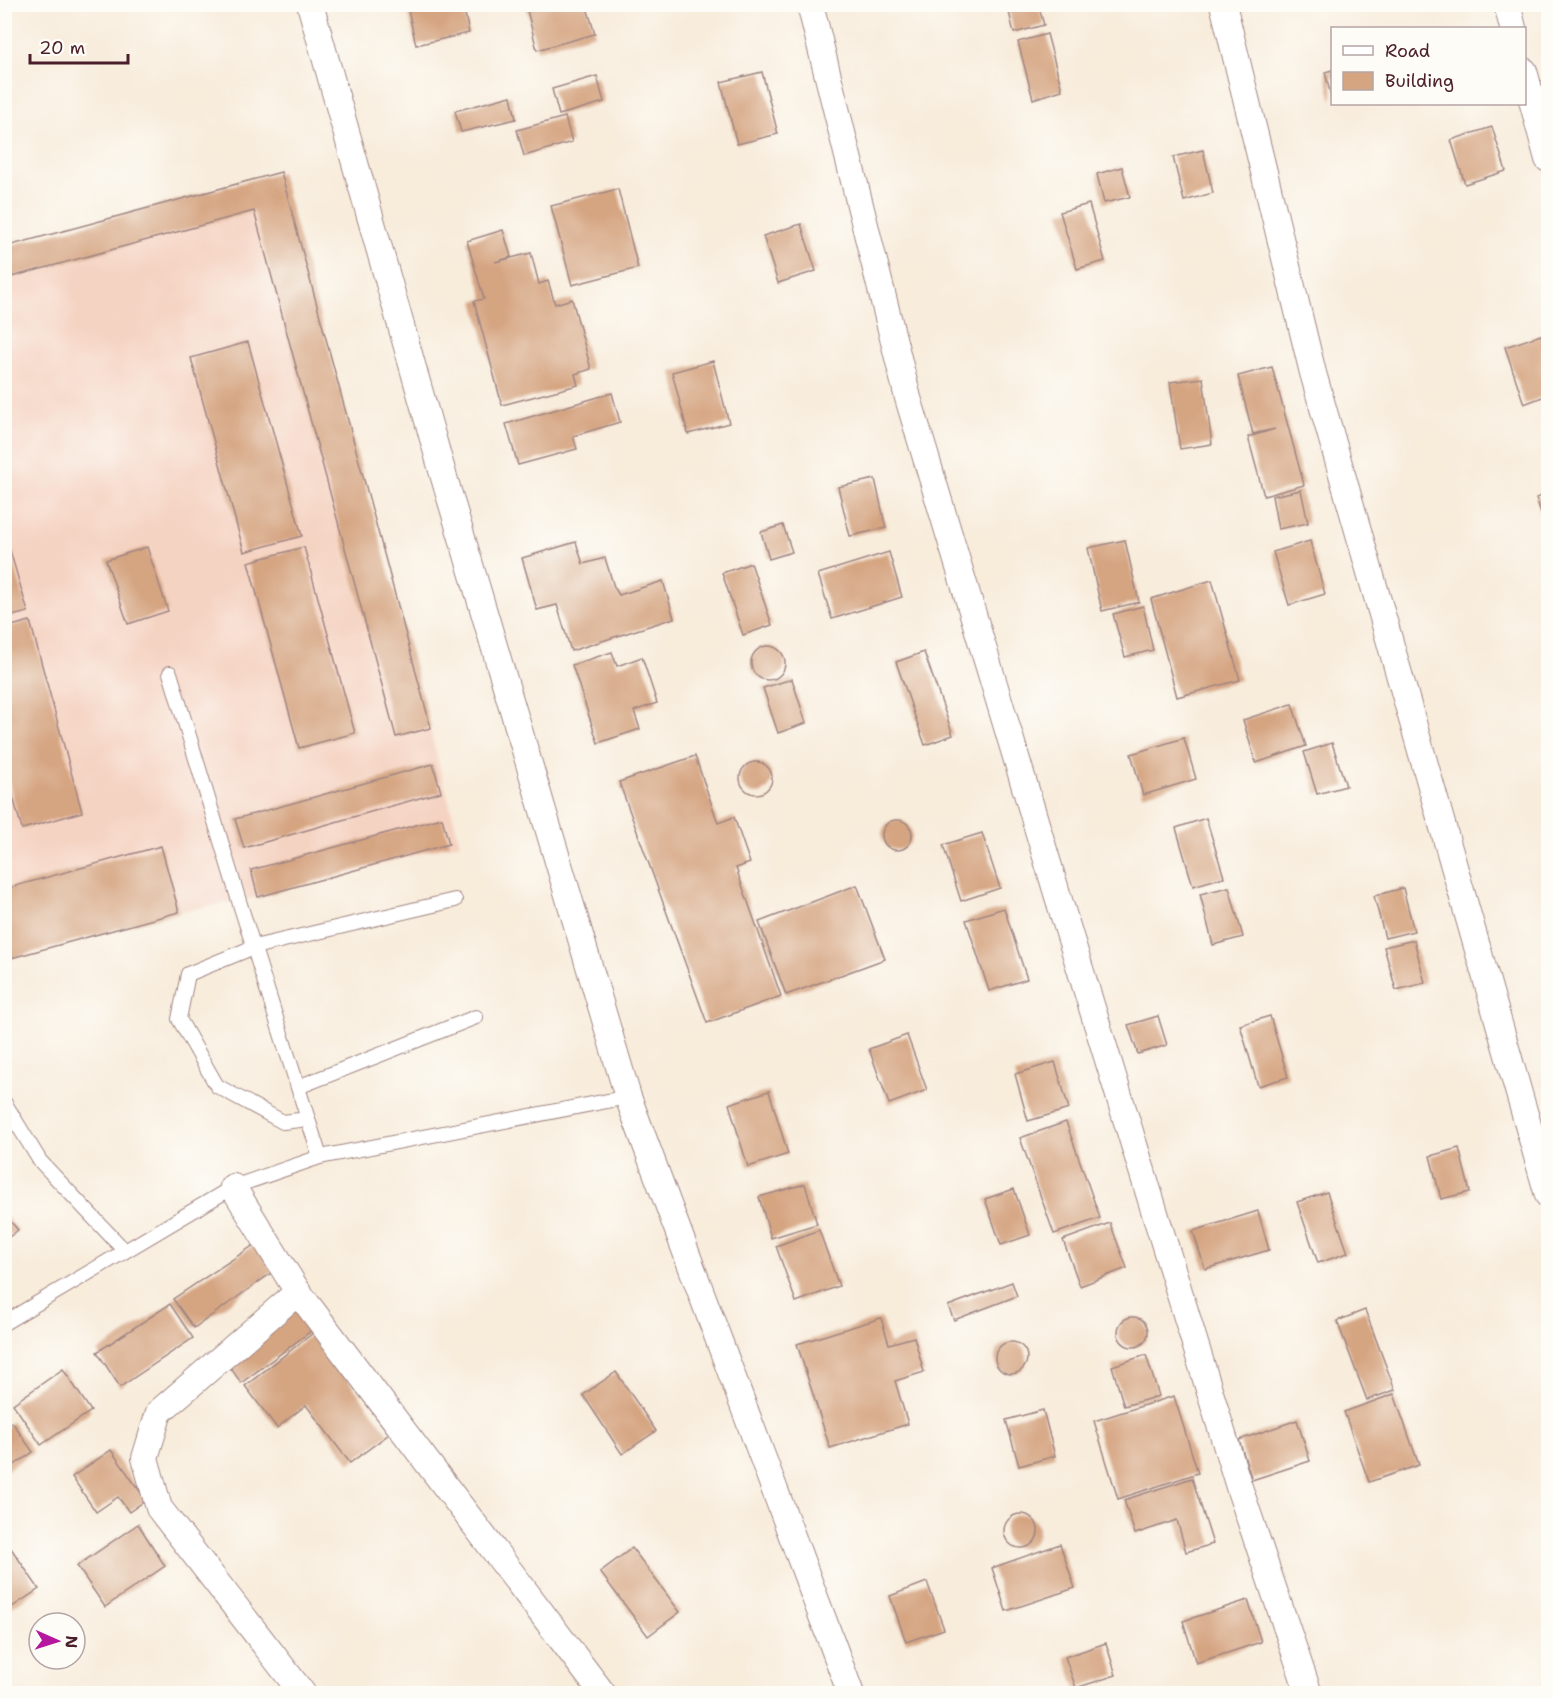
<svg xmlns="http://www.w3.org/2000/svg" width="1553" height="1698" font-family="'Shantell Sans',sans-serif">
<style>
.built{fill:#f5d3c2}
.building{fill:#d5a481}
.lines{fill:none;stroke-linecap:round;stroke-linejoin:round}
.service-casing{stroke:#a18683;stroke-width:16}
.minor-casing{stroke:#a18683;stroke-width:28}
.service{stroke:#fff;stroke-width:14}
.minor{stroke:#fff;stroke-width:26}
</style>
<rect width="100%" height="100%" fill="#fdfcf7"/>
<filter id="ink" filterUnits="userSpaceOnUse"><feTurbulence type="fractalNoise" baseFrequency=".0167" numOctaves="2"/><feDisplacementMap in="SourceGraphic" scale="12" xChannelSelector="R" yChannelSelector="G"/><feConvolveMatrix kernelMatrix="1 2 1 2 8 2 1 2 1" color-interpolation-filters="sRGB"/></filter>
<filter id="wash" filterUnits="userSpaceOnUse"><feTurbulence type="fractalNoise" baseFrequency=".008" numOctaves="4" result="noise"/><feDisplacementMap in="SourceGraphic" scale="24" xChannelSelector="R" yChannelSelector="G"/><feGaussianBlur stdDeviation="1.35" result="paint"/><feColorMatrix in="noise" values="0 0 0 0 0 0 0 0 0 0 0 0 0 0 0 0 0 1.4 0 .05"/><feComposite in="paint" operator="in"/></filter>
<g filter="url(#wash)">
<rect width="100%" height="100%" fill="#f8ecdb"/>
<!-- built -->
<polygon class="built" points="281,172 460,843 258,897 179,912 5,960 5,247"/>
<g id="blocks">
<!-- building -->
<g class="building">
<polygon points="415,4 463,4 469,33 416,45 407,6"/>
<polygon points="529,4 586,4 595,34 537,50 526,6"/>
<polygon points="1007,4 1038,4 1044,25 1014,33"/>
<polygon points="1047,34 1062,90 1033,99 1018,42"/>
<polygon points="1332,70 1332,101 1325,72"/>
<polygon points="762,72 778,134 737,144 721,82"/>
<polygon points="597,76 604,102 559,115 552,89"/>
<polygon points="511,96 516,119 461,132 455,111"/>
<polygon points="565,117 572,142 524,156 517,130"/>
<polygon points="1492,127 1506,171 1465,184 1451,140"/>
<polygon points="1203,150 1213,193 1184,201 1173,157"/>
<polygon points="1122,167 1130,197 1104,203 1097,174"/>
<polygon points="281,172 431,728 396,737 254,211 4,279 4,247"/>
<polygon points="618,189 638,268 572,285 551,206"/>
<polygon points="1089,204 1105,261 1077,269 1060,212"/>
<polygon points="801,224 816,271 778,283 763,236"/>
<polygon points="503,230 511,257 495,262 531,253 539,284 548,281 555,304 572,299 591,369 575,374 578,385 502,405 474,301 484,299 467,241"/>
<polygon points="1541,335 1548,358 1548,395 1524,404 1505,347"/>
<polygon points="248,342 302,536 244,552 191,358"/>
<polygon points="713,361 729,423 688,434 672,372"/>
<polygon points="1272,367 1304,485 1264,496 1248,437 1275,429 1253,434 1238,376"/>
<polygon points="1203,378 1212,444 1180,449 1170,382"/>
<polygon points="612,393 620,422 573,436 577,449 518,465 506,424"/>
<polygon points="875,479 886,528 850,536 838,487"/>
<polygon points="1301,490 1308,523 1278,529 1272,496"/>
<polygon points="1548,494 1548,533 1536,498"/>
<polygon points="783,525 792,552 769,559 761,532"/>
<polygon points="4,530 28,612 4,618"/>
<polygon points="1125,540 1139,602 1102,611 1088,548"/>
<polygon points="1310,541 1325,594 1289,605 1273,552"/>
<polygon points="576,542 583,564 605,558 614,587 619,595 663,581 674,618 571,651 557,605 537,610 522,558"/>
<polygon points="147,547 168,611 128,624 106,560"/>
<polygon points="304,547 355,733 299,748 248,562"/>
<polygon points="889,552 902,597 832,619 818,574"/>
<polygon points="751,563 772,625 743,635 722,573"/>
<polygon points="1212,580 1240,680 1177,697 1151,599"/>
<polygon points="1143,606 1153,650 1125,657 1113,614"/>
<polygon points="30,621 82,812 22,829 4,765 4,628"/>
<circle cx="768" cy="663" r="17"/>
<polygon points="612,652 617,666 642,657 657,703 634,711 640,729 598,743 572,665"/>
<polygon points="924,652 953,735 925,745 896,662"/>
<polygon points="792,679 806,723 778,733 763,688"/>
<polygon points="1292,704 1306,746 1256,763 1243,720"/>
<polygon points="1184,738 1196,779 1143,795 1131,754"/>
<polygon points="1332,743 1346,786 1317,794 1304,752"/>
<polygon points="695,756 718,823 734,817 750,863 736,868 781,996 707,1023 619,782"/>
<circle cx="756" cy="778" r="16"/>
<polygon points="433,764 441,792 244,848 235,819"/>
<polygon points="442,818 449,844 258,897 251,870"/>
<polygon points="1206,818 1224,877 1193,886 1176,828"/>
<circle cx="897" cy="835" r="15"/>
<polygon points="982,833 1000,888 961,901 943,845"/>
<polygon points="161,846 179,912 4,960 4,889"/>
<polygon points="857,885 885,959 786,995 759,922"/>
<polygon points="1229,887 1243,937 1213,945 1200,894"/>
<polygon points="1403,888 1414,931 1385,938 1374,896"/>
<polygon points="1004,908 1027,979 989,991 966,920"/>
<polygon points="1414,940 1425,983 1396,990 1384,947"/>
<polygon points="1158,1016 1167,1045 1138,1054 1128,1025"/>
<polygon points="1270,1016 1288,1077 1258,1086 1240,1025"/>
<polygon points="907,1035 927,1090 889,1104 869,1049"/>
<polygon points="1055,1062 1069,1109 1028,1121 1015,1074"/>
<polygon points="769,1091 788,1154 748,1167 729,1104"/>
<polygon points="1066,1122 1100,1218 1054,1234 1020,1138"/>
<polygon points="1459,1148 1470,1192 1441,1199 1430,1156"/>
<polygon points="805,1184 817,1224 771,1238 759,1197"/>
<polygon points="1014,1189 1030,1235 1001,1245 985,1199"/>
<polygon points="1327,1192 1348,1253 1318,1263 1297,1202"/>
<polygon points="1258,1211 1269,1250 1205,1269 1193,1231"/>
<polygon points="4,1214 18,1230 4,1241"/>
<polygon points="1110,1223 1127,1268 1080,1286 1063,1240"/>
<polygon points="819,1230 839,1286 796,1302 776,1246"/>
<polygon points="257,1243 274,1271 194,1328 173,1299"/>
<polygon points="1012,1282 1017,1296 954,1320 948,1306"/>
<polygon points="291,1300 311,1331 241,1383 224,1358"/>
<polygon points="170,1304 193,1338 120,1387 97,1352"/>
<polygon points="1365,1310 1395,1390 1367,1400 1337,1321"/>
<circle cx="1133" cy="1332" r="15"/>
<polygon points="881,1318 889,1344 914,1337 924,1372 895,1381 908,1424 830,1448 797,1344"/>
<polygon points="313,1333 389,1434 350,1463 306,1405 277,1428 245,1386"/>
<circle cx="1011" cy="1358" r="16"/>
<polygon points="1146,1355 1159,1396 1124,1406 1112,1366"/>
<polygon points="63,1369 91,1411 41,1445 13,1404"/>
<polygon points="616,1372 656,1431 622,1454 583,1395"/>
<polygon points="1394,1394 1419,1465 1369,1482 1344,1412"/>
<polygon points="1174,1396 1198,1473 1118,1499 1094,1421"/>
<polygon points="1043,1410 1055,1456 1019,1466 1006,1420"/>
<polygon points="1297,1420 1310,1461 1252,1480 1239,1440"/>
<polygon points="12,1422 33,1452 4,1472 4,1428"/>
<polygon points="111,1450 146,1500 129,1512 118,1497 96,1512 72,1477"/>
<polygon points="1192,1478 1213,1544 1186,1552 1177,1520 1135,1534 1124,1500"/>
<circle cx="1021" cy="1531" r="17"/>
<polygon points="138,1524 165,1566 105,1607 77,1566"/>
<polygon points="4,1538 39,1589 6,1611 4,1609"/>
<polygon points="1060,1544 1075,1588 1006,1611 992,1568"/>
<polygon points="632,1548 680,1612 648,1636 600,1572"/>
<polygon points="927,1582 944,1629 906,1642 890,1596"/>
<polygon points="1248,1600 1261,1642 1196,1663 1183,1621"/>
<polygon points="1106,1643 1116,1675 1076,1688 1065,1657"/>
</g>
</g>
</g>
<g filter="url(#ink)">
<use href="#blocks" fill-opacity="0" stroke="#a18683" stroke-width="1.5"/>
<g class="lines">
<!-- service casing -->
<g class="service-casing">
<g id="service">
<polyline points="170,673 239,901 320,1157 628,1097"/>
<polyline points="298,1087 476,1017"/>
<polyline points="4,1102 40,1161 125,1251"/>
<polyline points="308,1119 283,1122 217,1086 179,1019 188,974 254,947 455,900"/>
<polyline points="4,1323 233,1187 320,1157"/>
</g>
</g>
<!-- minor casing -->
<g class="minor-casing">
<g id="minor">
<polyline points="310,4 443,474 628,1097 851,1694"/>
<polyline points="810,4 908,398 1062,910 1239,1487 1309,1694"/>
<polyline points="1223,4 1313,373 1548,1195"/>
<polyline points="1507,4 1513,28"/>
<polyline points="1524,71 1548,159"/>
<polyline points="233,1187 298,1292 603,1694"/>
<polyline points="298,1292 159,1412 145,1458 159,1508 303,1694"/>
</g>
</g>
<!-- service -->
<use href="#service" class="service"/>
<!-- minor -->
<use href="#minor" class="minor"/>
</g>
</g>
<!-- margin -->
<rect width="1553" height="1698" fill="none" stroke="#fdfcf7" stroke-width="24"/>
<!-- legend -->
<rect x="1331" y="27" width="195" height="78" fill="#fdfcf7" stroke="#b5a4a5" stroke-width="1.5"/>
<rect x="1343" y="46" width="30" height="9" fill="#ffffff" stroke="#b5a4a5" stroke-width="1.5"/>
<text x="1385" y="57" font-size="18" fill="#4a1f2b">Road</text>
<rect x="1343" y="72" width="30" height="18" fill="#d5a481" stroke="#b5a4a5" stroke-width="1.5"/>
<text x="1385" y="87" font-size="18" fill="#4a1f2b">Building</text>
<!-- north arrow -->
<g transform="translate(57 1641) rotate(93)"><circle r="28" fill="#fdfcf7" stroke="#b5a4a5" stroke-width="1.5"/>
<path d="M0-4.5L10 22L0 15L-10 22Z" fill="#b5179e"/>
<text y="-9" font-size="16" font-weight="bold" text-anchor="middle" fill="#4a1f2b">N</text>
</g>
<!-- scale -->
<path d="M30 54v9h98v-9" fill="none" stroke="#4a1f2b" stroke-width="3"/>
<text x="39" y="54" font-size="18" fill="#4a1f2b" stroke="#fdfcf7" stroke-width="4.5" paint-order="stroke">20 m</text>
</svg>
